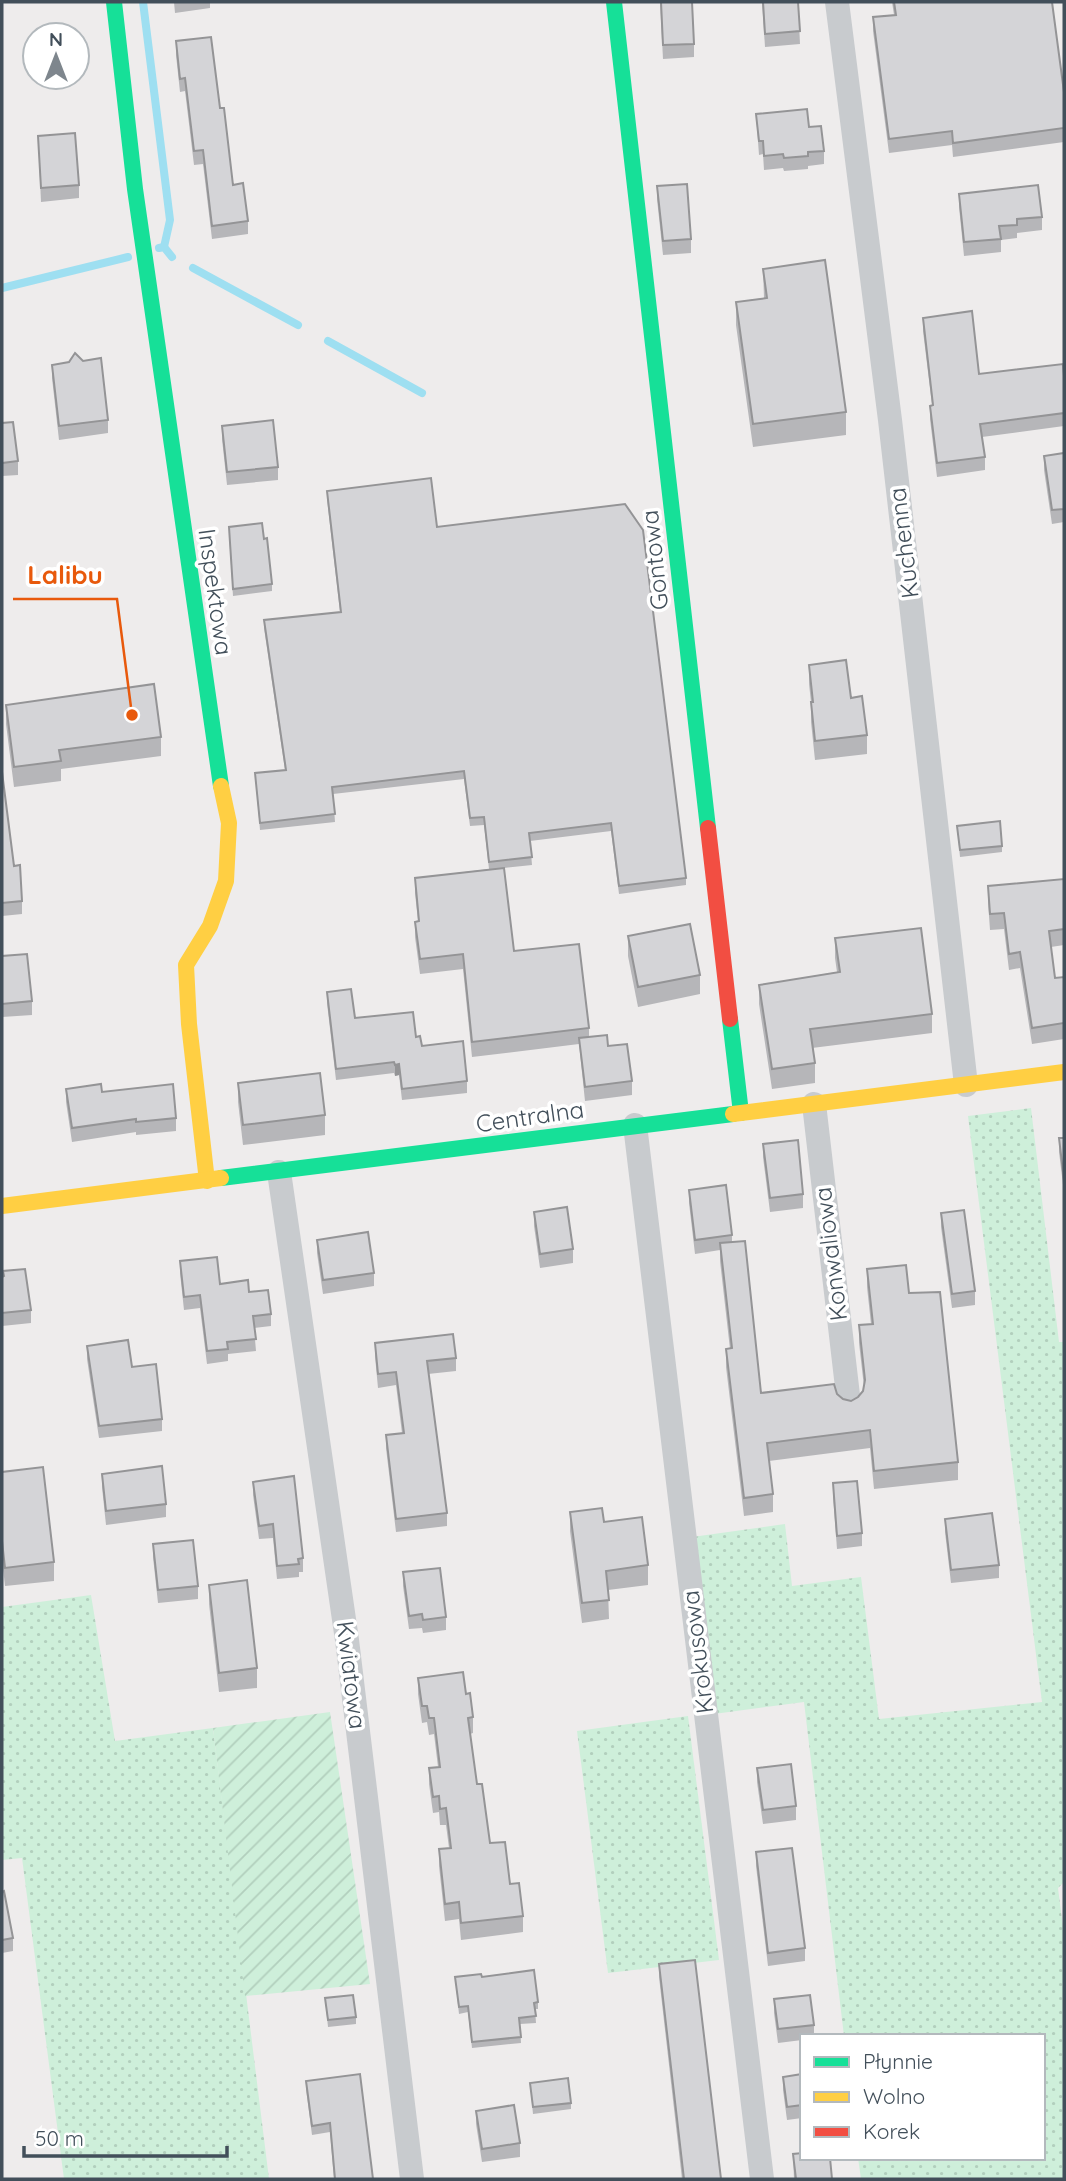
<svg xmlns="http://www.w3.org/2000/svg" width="1066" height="2181" font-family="Quicksand,sans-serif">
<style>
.grass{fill:url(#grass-dots)}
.garden{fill:url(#garden-furrows)}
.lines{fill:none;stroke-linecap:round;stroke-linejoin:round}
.stream{stroke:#9edff1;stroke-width:8}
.street{stroke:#c8cbce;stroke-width:24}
.fast{stroke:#16e098;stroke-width:16}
.slow{stroke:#ffcf43;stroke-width:16}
.jam{stroke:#f24e42;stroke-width:16}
.wall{fill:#b6b6b9}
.shaded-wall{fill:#949496}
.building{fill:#d4d4d7;stroke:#949496;stroke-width:2}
.labels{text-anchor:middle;stroke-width:7;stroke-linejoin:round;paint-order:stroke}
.street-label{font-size:24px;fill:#424f5a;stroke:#fff}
.leader{fill:none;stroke:#e8590c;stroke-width:2.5}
.callout-dot{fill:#e8590c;stroke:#fff;stroke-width:2.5}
.callout-label{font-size:26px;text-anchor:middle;font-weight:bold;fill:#e8590c;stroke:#fff;stroke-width:7;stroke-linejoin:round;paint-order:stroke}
</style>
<defs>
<pattern id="grass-dots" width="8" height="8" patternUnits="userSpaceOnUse" patternTransform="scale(1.75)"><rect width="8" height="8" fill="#ceefda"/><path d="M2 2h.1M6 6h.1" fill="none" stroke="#b2cfbd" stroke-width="1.8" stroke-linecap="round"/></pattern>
<pattern id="garden-furrows" width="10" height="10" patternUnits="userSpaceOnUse" patternTransform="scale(1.75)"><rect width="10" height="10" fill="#ceefda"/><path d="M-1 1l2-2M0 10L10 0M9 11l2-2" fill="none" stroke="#b2cfbd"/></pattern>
</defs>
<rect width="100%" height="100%" fill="#eeecec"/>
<!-- grass -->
<g class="grass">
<polygon points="1031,1108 1059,1342 1064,1342 1064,1882 1058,1888 1064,1935 1064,2179 861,2179 858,2158 1043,2158 1043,2036 844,2036 804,1702 714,1714 692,1537 785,1524 792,1586 861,1577 879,1719 1042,1702 968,1116"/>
<polygon points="91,1595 115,1741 213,1728 269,2179 64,2179 22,1858 2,1860 2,1607"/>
<polygon points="688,1716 719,1960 608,1973 577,1731"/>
</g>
<!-- garden -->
<polygon class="garden" points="330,1712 370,1984 245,1996 213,1728"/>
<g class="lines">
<!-- stream -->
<g class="stream">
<polyline points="143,2 170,220 164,247"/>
<polyline points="159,248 164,247 172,257"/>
<polyline points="193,268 298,325"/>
<polyline points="2,288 128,257"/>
<polyline points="328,341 422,393"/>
</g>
<!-- street -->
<g class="street">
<polyline points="837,2 890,420 966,1085"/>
<polyline points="814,1104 849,1404"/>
<polyline points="635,1125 762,2179"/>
<polyline points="279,1172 347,1640 412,2179"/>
</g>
<!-- fast -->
<g class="fast">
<polyline points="114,2 135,189 221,786"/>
<polyline points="614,2 708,828"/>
<polyline points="730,1019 741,1113"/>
<polyline points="221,1178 733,1114"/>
</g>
<!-- slow -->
<g class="slow">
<polyline points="733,1114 1064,1072"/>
<polyline points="207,1181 189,1024 186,965 210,926 226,881 229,823 221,786"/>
<polyline points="2,1206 221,1178"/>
</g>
<!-- jam -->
<polyline class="jam" points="708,828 730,1019"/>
</g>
<!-- wall -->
<g class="wall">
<polygon points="174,2 210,2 210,8 175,13"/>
<polygon points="660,2 694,44 694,57 663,59"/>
<polygon points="762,2 798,2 800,44 765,47"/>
<polygon points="892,2 1052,2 1064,92 1064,142 953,157 952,145 889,153 873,31 873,17 894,15"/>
<polygon points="176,41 220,108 233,185 248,221 248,234 212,239 203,164 194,165 185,91 180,92 176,55"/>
<polygon points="756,114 809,127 824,151 824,164 808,166 808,169 784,171 783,168 764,170 763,154 759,155"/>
<polygon points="38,136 79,185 79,198 41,202"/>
<polygon points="657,186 691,239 691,253 663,255 657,199"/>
<polygon points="959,194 1042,217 1042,230 1017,233 1017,238 1001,240 1001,252 964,256 959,207"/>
<polygon points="763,269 846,412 846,435 753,447 736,325 736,302 764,298"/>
<polygon points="923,318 979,374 1064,376 1064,426 982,437 985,457 985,470 937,477 930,419 930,406 932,405 923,331"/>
<polygon points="52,365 108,420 108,433 59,440 52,378"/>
<polygon points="2,423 18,461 18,475 2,476"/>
<polygon points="222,426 278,467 278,480 227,485 222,439"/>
<polygon points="1064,453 1064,522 1052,524 1044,470 1044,456"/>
<polygon points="327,491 437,527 686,878 686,885 619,894 611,831 530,841 532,865 504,868 514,951 589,1028 589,1037 608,1046 632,1081 632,1095 585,1101 579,1044 472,1057 463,969 420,974 415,937 415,922 418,921 415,893 415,878 489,869 484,825 470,826 464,779 333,794 335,822 260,830 255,773 285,770 264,628 264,620 340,612 327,499"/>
<polygon points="229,534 264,539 272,584 272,591 233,596"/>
<polygon points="809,665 867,735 867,754 815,760 811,722 811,702 809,684"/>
<polygon points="6,705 161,737 161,756 61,769 61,781 14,787 6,724"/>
<polygon points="2,772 14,866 22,901 22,914 2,916"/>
<polygon points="957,826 1002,846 1002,852 960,857"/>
<polygon points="1064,879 1064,945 1051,947 1055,978 1064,977 1064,1039 1032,1044 1020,968 1009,970 1004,929 990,930 988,902 988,886"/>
<polygon points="628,936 700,975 700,994 638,1007 628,956"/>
<polygon points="835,938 932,1014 932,1033 812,1048 815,1063 815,1083 772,1089 759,1004 759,985 837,972 835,958"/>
<polygon points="2,956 32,1001 32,1015 2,1017"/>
<polygon points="327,992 355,1018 416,1037 422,1046 467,1081 467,1093 402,1100 399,1075 395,1076 394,1073 336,1080 327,1003"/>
<polygon points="238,1083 325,1115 325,1135 243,1145 238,1102"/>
<polygon points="66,1089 102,1092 176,1118 176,1131 136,1135 136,1132 72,1142 66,1102"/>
<polygon points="1059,1138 1064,1138 1064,1193 1059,1152"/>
<polygon points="763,1144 803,1194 803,1208 770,1212 763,1157"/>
<polygon points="689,1190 732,1235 732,1242 761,1393 837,1394 843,1399 851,1401 858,1397 863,1391 864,1387 859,1343 859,1325 871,1324 867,1287 867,1269 909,1293 958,1462 958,1480 874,1489 870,1448 769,1461 773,1494 773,1512 744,1516 726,1367 726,1349 730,1349 720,1261 720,1250 695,1254 689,1203"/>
<polygon points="534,1212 573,1249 573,1263 540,1268 534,1226"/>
<polygon points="941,1213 975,1291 975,1305 952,1308 941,1227"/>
<polygon points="317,1240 374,1273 374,1286 323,1294 317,1253"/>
<polygon points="180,1261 220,1284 249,1292 271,1314 271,1326 254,1328 256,1351 228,1354 228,1361 207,1364 200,1308 184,1310 180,1273"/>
<polygon points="2,1277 31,1310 31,1323 2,1326"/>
<polygon points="375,1343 456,1358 456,1371 428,1374 447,1513 447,1526 396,1532 386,1448 386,1435 402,1433 396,1385 378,1388 375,1356"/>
<polygon points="87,1346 132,1367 162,1419 162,1431 99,1438 87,1359"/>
<polygon points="2,1472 54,1562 54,1581 5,1586 2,1559"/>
<polygon points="102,1474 166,1504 166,1517 106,1525 102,1487"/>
<polygon points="253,1482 303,1558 303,1572 299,1572 299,1577 277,1579 273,1538 259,1539 253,1495"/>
<polygon points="833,1483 862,1533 862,1546 837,1549 833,1496"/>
<polygon points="570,1512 648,1565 648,1585 608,1590 609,1619 582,1623 570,1531"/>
<polygon points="945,1519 999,1565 999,1578 951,1583 945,1532"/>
<polygon points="153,1544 198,1586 198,1599 158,1603 153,1557"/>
<polygon points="403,1572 446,1617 446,1630 423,1633 422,1628 409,1629 403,1586"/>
<polygon points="209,1585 257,1668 257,1688 219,1692 209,1604"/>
<polygon points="418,1678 466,1694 473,1717 473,1733 470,1734 477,1784 490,1843 510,1884 523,1916 523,1932 461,1940 459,1919 445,1921 439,1866 439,1849 449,1848 446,1825 440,1825 439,1812 433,1813 429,1784 429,1768 438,1767 434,1734 429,1735 427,1722 422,1723 418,1694"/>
<polygon points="757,1768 796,1806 796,1820 763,1824 757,1782"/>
<polygon points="756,1852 805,1948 805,1961 768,1966 756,1866"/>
<polygon points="2,1892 13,1938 13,1951 2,1953"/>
<polygon points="659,1964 721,2179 682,2179 659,1977"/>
<polygon points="455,1977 482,1977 538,2002 538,2009 535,2009 536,2023 520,2024 521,2043 472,2048 468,2012 459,2014"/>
<polygon points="325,1998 356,2017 356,2024 328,2027"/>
<polygon points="774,1999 814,2025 814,2036 802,2036 802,2040 778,2043 774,2013"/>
<polygon points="802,2074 802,2118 787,2120 783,2090 783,2077"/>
<polygon points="306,2081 373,2179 334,2179 330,2132 312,2135 306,2089"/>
<polygon points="530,2083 571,2103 571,2109 533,2114"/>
<polygon points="476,2111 520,2143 520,2157 482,2162 476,2124"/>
<polygon points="793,2154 832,2179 794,2179"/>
</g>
<!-- shaded-wall -->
<polygon class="shaded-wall" points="399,1064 399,1075 395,1076 395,1065"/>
<!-- building -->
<g class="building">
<polygon points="661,2 692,2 694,44 663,45"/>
<polygon points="763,2 798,2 800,31 765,34"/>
<polygon points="894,2 1052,2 1064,92 1064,128 953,143 952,131 889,139 873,17 896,15"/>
<polygon points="211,37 220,108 224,108 233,185 243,183 248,221 212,226 203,150 194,151 185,78 180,79 176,41"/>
<polygon points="807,109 809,127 821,126 824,151 808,152 808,156 784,158 783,154 764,156 763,141 759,141 756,114"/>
<polygon points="75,133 79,185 41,188 38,136"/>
<polygon points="687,184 691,239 663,241 657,186"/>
<polygon points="1038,185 1042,217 1017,219 1017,225 999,226 1001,239 964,242 959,194"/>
<polygon points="825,260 846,412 753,424 736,302 767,298 763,269"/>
<polygon points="972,311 979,374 1063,364 1064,376 1064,413 980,424 985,457 937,463 930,406 933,405 923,318"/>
<polygon points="75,353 83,361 101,358 108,420 59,426 52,365 69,362"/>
<polygon points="273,420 278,467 227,472 222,426"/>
<polygon points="13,422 18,461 2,463 2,423"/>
<polygon points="1064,453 1064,509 1052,510 1044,456"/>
<polygon points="431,478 437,527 625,504 643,530 686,878 619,886 611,823 529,833 532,857 489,862 484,817 470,818 464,771 332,787 335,814 260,823 255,773 286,770 264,620 341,612 327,491"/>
<polygon points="262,523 264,539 267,538 272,584 233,589 229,527"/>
<polygon points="846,660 851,698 862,696 867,735 815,741 811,702 813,702 809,665"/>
<polygon points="154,684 161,737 59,750 61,761 14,767 6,705"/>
<polygon points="2,772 14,866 20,865 22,901 2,903"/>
<polygon points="1000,821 1002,846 960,850 957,826"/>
<polygon points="504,868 514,951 579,944 589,1028 472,1042 463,954 420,959 415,922 419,921 415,878"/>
<polygon points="1064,879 1064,929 1049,931 1055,978 1064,977 1064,1023 1032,1028 1020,952 1009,954 1004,913 990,914 988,886"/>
<polygon points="690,924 700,975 638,987 628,936"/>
<polygon points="921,928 932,1014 810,1029 815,1063 772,1069 759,985 840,972 835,938"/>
<polygon points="27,954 32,1001 2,1004 2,956"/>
<polygon points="351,989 355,1018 413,1012 416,1037 420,1036 422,1046 463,1041 467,1081 402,1089 399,1064 395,1065 394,1062 336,1069 327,992"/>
<polygon points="607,1035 608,1046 627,1044 632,1081 585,1087 579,1038"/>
<polygon points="320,1073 325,1115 243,1125 238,1083"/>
<polygon points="101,1084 102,1092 173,1084 176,1118 136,1122 136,1119 72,1128 66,1089"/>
<polygon points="1059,1138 1064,1138 1064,1180"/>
<polygon points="798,1140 803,1194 770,1198 763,1144"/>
<polygon points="726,1185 732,1235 695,1240 689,1190"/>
<polygon points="567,1207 573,1249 540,1254 534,1212"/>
<polygon points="964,1210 975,1291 952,1294 941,1213"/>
<polygon points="368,1232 374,1273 323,1280 317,1240"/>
<polygon points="745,1241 761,1393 834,1384 837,1394 843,1399 851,1401 858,1397 863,1391 865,1380 859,1325 873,1324 867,1269 906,1265 909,1293 940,1292 958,1462 874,1471 870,1430 767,1443 773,1494 744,1498 726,1349 732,1348 720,1243"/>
<polygon points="217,1257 220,1284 248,1280 249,1292 268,1290 271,1314 253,1316 256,1339 227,1342 228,1349 207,1351 200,1295 184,1297 180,1261"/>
<polygon points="25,1269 31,1310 2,1313 2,1277 4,1276 3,1271"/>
<polygon points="453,1334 456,1358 427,1361 447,1513 396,1519 386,1435 404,1433 396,1372 378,1374 375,1343"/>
<polygon points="128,1340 132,1367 156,1364 162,1419 99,1426 87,1346"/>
<polygon points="162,1466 166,1504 106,1511 102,1474"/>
<polygon points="43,1467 54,1562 5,1568 2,1541 2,1472"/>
<polygon points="294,1476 303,1558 298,1559 299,1564 277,1566 273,1524 259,1526 253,1482"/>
<polygon points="857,1481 862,1533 837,1536 833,1483"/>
<polygon points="602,1508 604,1522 642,1517 648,1565 606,1571 609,1600 582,1603 570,1512"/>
<polygon points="992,1513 999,1565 951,1570 945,1519"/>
<polygon points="193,1540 198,1586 158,1590 153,1544"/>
<polygon points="440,1568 446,1617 423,1620 422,1614 409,1616 403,1572"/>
<polygon points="247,1580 257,1668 219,1673 209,1585"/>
<polygon points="463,1672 466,1694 470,1693 473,1717 468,1718 477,1784 482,1784 490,1843 505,1842 510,1884 519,1883 523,1916 461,1923 459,1902 445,1904 439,1849 451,1848 446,1808 440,1809 439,1796 433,1797 429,1768 440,1767 434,1718 429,1718 427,1706 422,1706 418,1678"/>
<polygon points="791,1764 796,1806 763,1810 757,1768"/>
<polygon points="792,1848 805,1948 768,1953 756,1852"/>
<polygon points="4,1891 13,1938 2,1940 2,1892"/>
<polygon points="695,1960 721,2179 684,2179 659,1964"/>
<polygon points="534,1970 538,2002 534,2003 536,2016 519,2018 521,2037 472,2042 468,2006 459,2007 455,1977 481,1974 482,1977"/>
<polygon points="353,1995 356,2017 328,2020 325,1998"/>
<polygon points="810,1995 814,2025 778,2029 774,1999"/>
<polygon points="360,2074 373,2179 335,2179 330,2123 312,2126 306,2081"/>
<polygon points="802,2074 802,2105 787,2107 783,2077"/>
<polygon points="568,2078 571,2103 533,2107 530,2083"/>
<polygon points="514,2105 520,2143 482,2149 476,2111"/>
<polygon points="802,2153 802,2158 830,2158 832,2179 796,2179 793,2154"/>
</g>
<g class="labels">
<!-- street labels -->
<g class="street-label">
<text transform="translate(904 543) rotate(-97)" y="8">Kuchenna</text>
<text transform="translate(655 560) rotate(-96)" y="8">Gontowa</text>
<text transform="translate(215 592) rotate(82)" y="8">Inspektowa</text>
<text transform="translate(530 1117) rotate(-8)" y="8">Centralna</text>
<text transform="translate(831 1254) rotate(-97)" y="8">Konwaliowa</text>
<text transform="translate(698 1652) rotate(-97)" y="8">Krokusowa</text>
<text transform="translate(351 1675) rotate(83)" y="8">Kwiatowa</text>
</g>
</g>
<!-- callouts -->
<path class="leader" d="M132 715L117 599H13"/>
<circle class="callout-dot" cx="132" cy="715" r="7"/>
<g class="callout-label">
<text x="65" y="584">Lalibu</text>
</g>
<!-- border -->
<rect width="1066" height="2181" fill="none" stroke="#424f5a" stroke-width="7"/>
<!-- legend -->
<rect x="800" y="2034" width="245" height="126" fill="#ffffff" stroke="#b3b9bd" stroke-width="2"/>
<rect x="814" y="2057" width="35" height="10" fill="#16e098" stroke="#b3b9bd" stroke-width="2"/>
<text x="863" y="2069" font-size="21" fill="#424f5a">Płynnie</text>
<rect x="814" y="2092" width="35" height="10" fill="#ffcf43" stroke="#b3b9bd" stroke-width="2"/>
<text x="863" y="2104" font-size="21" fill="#424f5a">Wolno</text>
<rect x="814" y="2127" width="35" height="10" fill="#f24e42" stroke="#b3b9bd" stroke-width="2"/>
<text x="863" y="2139" font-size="21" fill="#424f5a">Korek</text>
<!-- north arrow -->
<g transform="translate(56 56)"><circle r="33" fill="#ffffff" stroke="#b3b9bd" stroke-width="2"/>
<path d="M0-5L12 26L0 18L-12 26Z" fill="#7e868d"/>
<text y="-10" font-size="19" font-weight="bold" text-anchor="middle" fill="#424f5a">N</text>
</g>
<!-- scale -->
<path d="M24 2146v10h203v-10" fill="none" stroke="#424f5a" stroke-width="3.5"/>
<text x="35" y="2146" font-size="21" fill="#424f5a" stroke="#ffffff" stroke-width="5" paint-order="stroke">50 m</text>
</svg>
